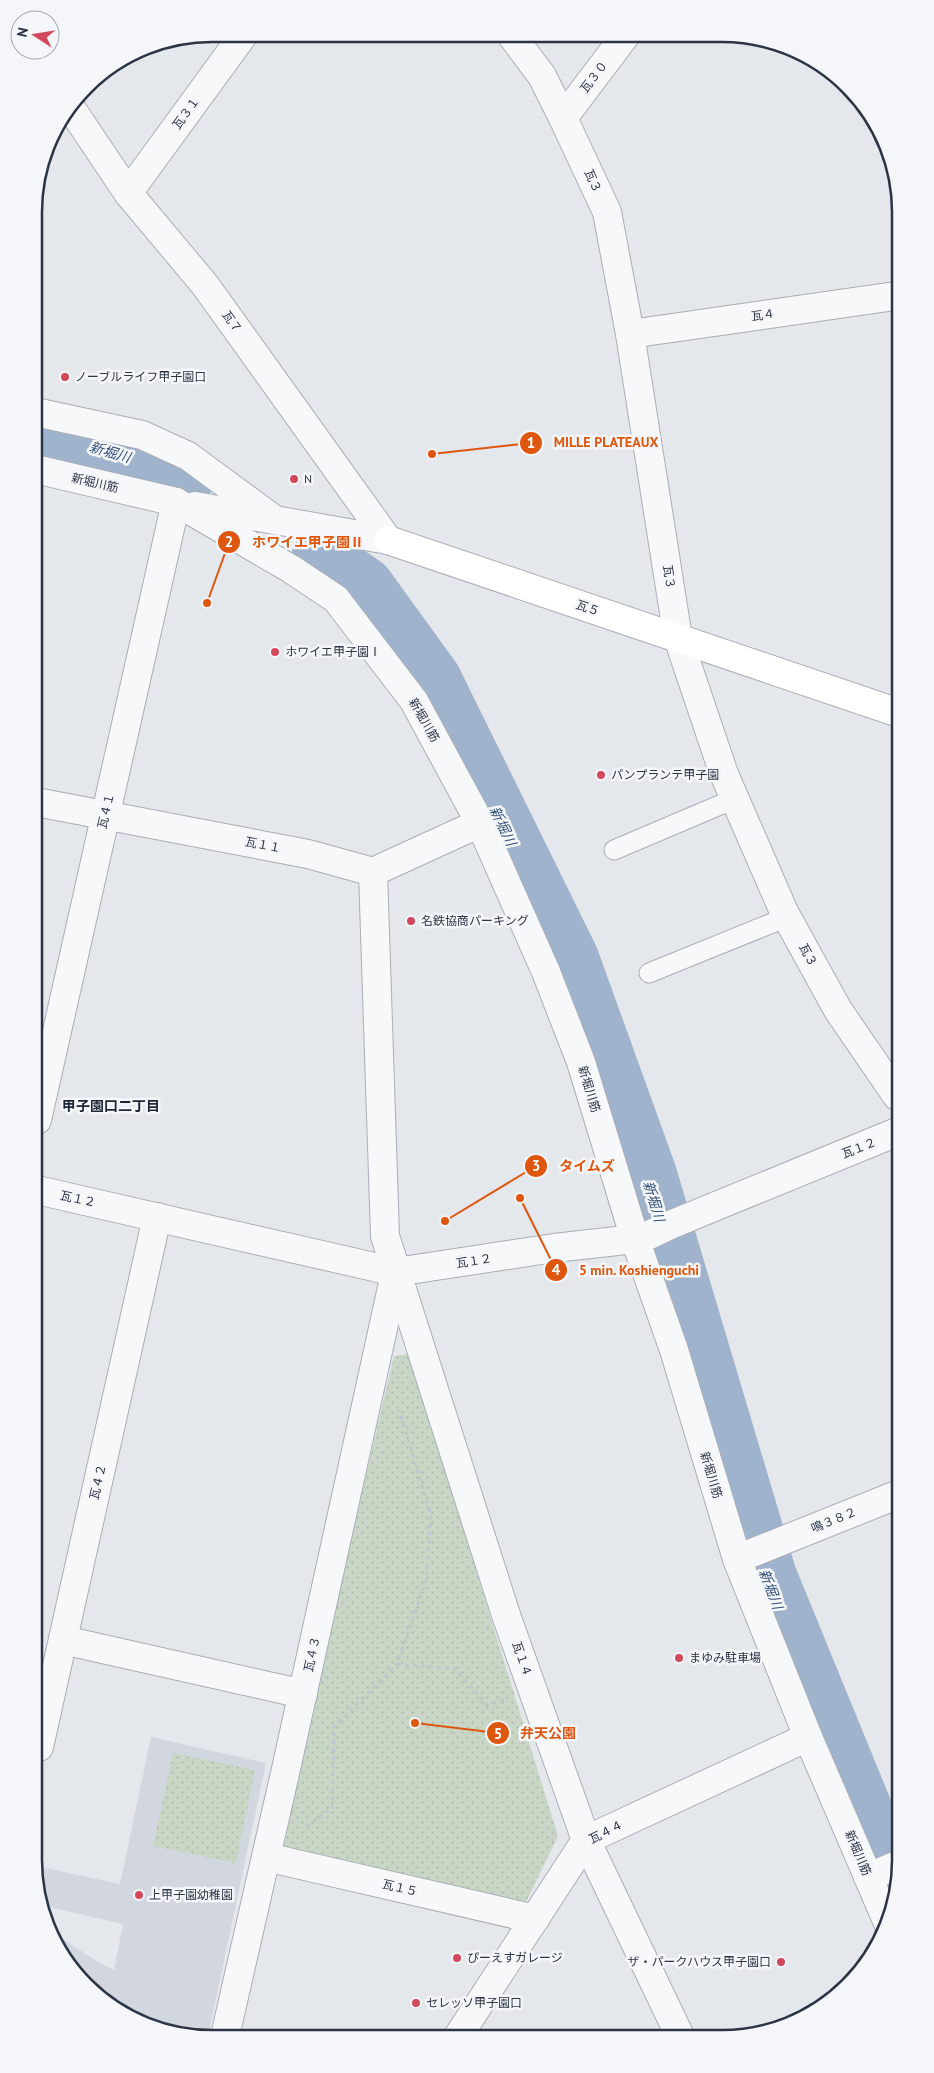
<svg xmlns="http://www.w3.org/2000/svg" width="934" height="2073" font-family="'PT Sans','Noto Sans JP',sans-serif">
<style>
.built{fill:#d2d6de}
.park{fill:url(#park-dots)}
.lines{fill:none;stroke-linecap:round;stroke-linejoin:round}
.river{stroke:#9fb4cc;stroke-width:62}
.lane-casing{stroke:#a9aeb7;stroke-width:21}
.street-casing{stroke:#a9aeb7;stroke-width:30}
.secondary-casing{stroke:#a9aeb7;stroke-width:30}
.path{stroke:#c2c5cb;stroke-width:3;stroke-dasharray:4 4;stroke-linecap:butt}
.lane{stroke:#f7f8fa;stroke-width:19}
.street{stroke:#f7f8fa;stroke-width:28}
.secondary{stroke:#fff;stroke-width:28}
.poi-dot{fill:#d1495b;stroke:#f4f6f9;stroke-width:2}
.labels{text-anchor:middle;stroke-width:5;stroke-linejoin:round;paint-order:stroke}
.street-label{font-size:12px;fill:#2b3445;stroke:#f4f6f9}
.poi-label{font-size:12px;fill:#2b3445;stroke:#f4f6f9;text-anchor:start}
.water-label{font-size:14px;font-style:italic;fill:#34527a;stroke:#f4f6f9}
.neighbourhood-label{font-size:14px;font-weight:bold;fill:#1d2536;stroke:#f4f6f9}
.rim{fill:none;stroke:#2b3445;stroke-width:2.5}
.leader{fill:none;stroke:#df570f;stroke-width:2}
.callout-dot{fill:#df570f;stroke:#f4f6f9;stroke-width:2}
.mark-label{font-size:15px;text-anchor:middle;font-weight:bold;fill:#fff}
.callout-label{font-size:14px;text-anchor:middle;font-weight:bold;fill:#df570f;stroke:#f4f6f9;stroke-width:5;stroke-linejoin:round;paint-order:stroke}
</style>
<defs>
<pattern id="park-dots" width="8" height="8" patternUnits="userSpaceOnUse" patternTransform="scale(1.25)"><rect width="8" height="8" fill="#c9d6c5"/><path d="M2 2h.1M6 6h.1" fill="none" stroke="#adb8ab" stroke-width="1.8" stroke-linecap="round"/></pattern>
</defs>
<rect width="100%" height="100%" fill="#e4e7ec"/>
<!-- built -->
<polygon class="built" points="151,1737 266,1763 208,2036 178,2036 94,1995 64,1960 51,1931 101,1964 114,1970 123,1924 40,1905 40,1867 120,1884"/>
<!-- park -->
<g class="park">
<polygon points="409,1354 558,1836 525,1904 278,1850 394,1356"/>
<polygon points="173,1753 255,1770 236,1863 153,1846"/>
</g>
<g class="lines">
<!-- river -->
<g class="river">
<polyline points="35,435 109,450 184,477"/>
<polyline points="322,559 363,587 431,681 568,959 646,1175 766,1577 895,1892"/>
</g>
<!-- lane casing -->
<g class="lane-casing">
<g id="lane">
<polyline points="614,850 734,799"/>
<polyline points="649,973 787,917"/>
</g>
</g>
<!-- street casing -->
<g class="street-casing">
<g id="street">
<polyline points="512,36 542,76 563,118 607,212 630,334 678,638 724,774 784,912 838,1010 897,1096"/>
<polyline points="71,108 128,193 205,285 388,540"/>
<polyline points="563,118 625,36"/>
<polyline points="128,193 244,34"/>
<polyline points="630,334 895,296"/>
<polyline points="35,412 142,435 188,456 275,520"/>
<polyline points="35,469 176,502 291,569 336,599 414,701 480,823 546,972 581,1062 635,1239 674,1350 737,1559 808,1737 888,1923"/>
<polyline points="195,506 388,540"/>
<polyline points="36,802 308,854 373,872 480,823"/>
<polyline points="373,872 385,1236 506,1615 586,1840 679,2034"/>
<polyline points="37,1120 176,502"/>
<polyline points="37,1190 396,1272 554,1248 635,1239 649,1235 670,1225 897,1132"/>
<polyline points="737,1559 899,1494"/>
<polyline points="63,1640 303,1694"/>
<polyline points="39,1747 157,1217"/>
<polyline points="266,1857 535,1919"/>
<polyline points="868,1877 900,1864"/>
<polyline points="459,2035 586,1840 808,1737"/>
<polyline points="225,2036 286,1769 395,1274"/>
</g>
</g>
<!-- secondary casing -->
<g class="secondary-casing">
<polyline id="secondary" points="388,540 896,712"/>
</g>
<!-- path -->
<g class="path">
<polyline points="397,1664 455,1669 487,1705 504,1700"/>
<polyline points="306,1827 332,1808 334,1727 397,1664 426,1581 431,1515 399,1410"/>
</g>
<!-- lane -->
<use href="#lane" class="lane"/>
<!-- street -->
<use href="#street" class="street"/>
<!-- secondary -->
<use href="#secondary" class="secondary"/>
</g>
<!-- markers -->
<g class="poi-dot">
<circle cx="65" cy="377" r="5"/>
<circle cx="294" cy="479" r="5"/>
<circle cx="275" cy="652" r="5"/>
<circle cx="601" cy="775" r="5"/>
<circle cx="411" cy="921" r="5"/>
<circle cx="679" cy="1658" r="5"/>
<circle cx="139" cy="1895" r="5"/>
<circle cx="457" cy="1958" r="5"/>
<circle cx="781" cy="1962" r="5"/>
<circle cx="416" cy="2003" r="5"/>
</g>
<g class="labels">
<!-- street labels -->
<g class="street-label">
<text transform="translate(594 77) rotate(-53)" y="4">瓦３０</text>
<text transform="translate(186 113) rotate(-54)" y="4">瓦３１</text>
<text transform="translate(593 181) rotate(65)" y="4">瓦３</text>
<text transform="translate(763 315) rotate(-8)" y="4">瓦４</text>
<text transform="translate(232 322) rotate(54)" y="4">瓦７</text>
<text transform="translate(95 483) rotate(13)" y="4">新堀川筋</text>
<text transform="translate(669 577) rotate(81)" y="4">瓦３</text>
<text transform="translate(588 608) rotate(19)" y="4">瓦５</text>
<text transform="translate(424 720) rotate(60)" y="4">新堀川筋</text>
<text transform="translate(106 811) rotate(-77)" y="4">瓦４１</text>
<text transform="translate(263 845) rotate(11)" y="4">瓦１１</text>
<text transform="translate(808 955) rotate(61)" y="4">瓦３</text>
<text transform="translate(589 1089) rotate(73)" y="4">新堀川筋</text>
<text transform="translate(859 1148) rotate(-21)" y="4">瓦１２</text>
<text transform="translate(78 1199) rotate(12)" y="4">瓦１２</text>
<text transform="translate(474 1261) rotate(-9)" y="4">瓦１２</text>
<text transform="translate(711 1475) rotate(73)" y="4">新堀川筋</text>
<text transform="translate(98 1482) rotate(-77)" y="4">瓦４２</text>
<text transform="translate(834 1520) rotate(-22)" y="4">鳴３８２</text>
<text transform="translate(312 1654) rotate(-78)" y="4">瓦４３</text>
<text transform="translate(522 1659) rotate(71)" y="4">瓦１４</text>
<text transform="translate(606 1832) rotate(-27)" y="4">瓦４４</text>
<text transform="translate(858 1853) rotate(67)" y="4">新堀川筋</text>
<text transform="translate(400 1888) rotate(13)" y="4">瓦１５</text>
</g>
<!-- poi labels -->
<g class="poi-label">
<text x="75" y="381">ノーブルライフ甲子園口</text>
<text x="304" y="483">N</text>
<text x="285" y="656">ホワイエ甲子園Ⅰ</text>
<text x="611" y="779">パンプランテ甲子園</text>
<text x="421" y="925">名鉄協商パーキング</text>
<text x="689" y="1662">まゆみ駐車場</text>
<text x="149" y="1899">上甲子園幼稚園</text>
<text x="467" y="1962">ぴーえすガレージ</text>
<text x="771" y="1966" text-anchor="end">ザ・パークハウス甲子園口</text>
<text x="426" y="2007">セレッソ甲子園口</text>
</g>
<!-- water labels -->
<g class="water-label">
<text transform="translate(110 452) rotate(16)" y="5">新堀川</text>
<text transform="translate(503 826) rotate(64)" y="5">新堀川</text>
<text transform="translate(654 1201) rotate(73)" y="5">新堀川</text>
<text transform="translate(771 1589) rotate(69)" y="5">新堀川</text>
</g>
<!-- neighbourhood labels -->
<g class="neighbourhood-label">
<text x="111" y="1111">甲子園口二丁目</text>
</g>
</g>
<!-- crop -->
<path d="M0 0H934V2073H0ZM212 42H722A170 170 0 0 1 892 212V1860A170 170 0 0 1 722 2030H212A170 170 0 0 1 42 1860V212A170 170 0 0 1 212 42Z" fill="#f4f6f9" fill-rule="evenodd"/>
<path class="rim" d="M212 42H722A170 170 0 0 1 892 212V1860A170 170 0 0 1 722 2030H212A170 170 0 0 1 42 1860V212A170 170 0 0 1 212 42Z"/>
<!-- callouts -->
<path class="leader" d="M432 454L531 443M207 603L229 542M445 1221L536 1166M520 1198L556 1270M415 1723L498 1733"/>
<g class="callout-dot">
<circle cx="432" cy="454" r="5"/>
<circle cx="207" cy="603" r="5"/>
<circle cx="445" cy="1221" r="5"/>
<circle cx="520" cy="1198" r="5"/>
<circle cx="415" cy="1723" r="5"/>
<circle cx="531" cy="443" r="12"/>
<circle cx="229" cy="542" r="12"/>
<circle cx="536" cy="1166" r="12"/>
<circle cx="556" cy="1270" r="12"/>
<circle cx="498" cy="1733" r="12"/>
</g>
<g class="mark-label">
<text x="531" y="448">1</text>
<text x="229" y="547">2</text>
<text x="536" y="1171">3</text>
<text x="556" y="1275">4</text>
<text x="498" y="1739">5</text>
</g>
<g class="callout-label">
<text x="606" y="447">MILLE PLATEAUX</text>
<text x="308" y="547">ホワイエ甲子園Ⅱ</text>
<text x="587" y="1171">タイムズ</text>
<text x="639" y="1275">5 min. Koshienguchi</text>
<text x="548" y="1738">弁天公園</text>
</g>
<!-- north arrow -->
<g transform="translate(35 35) rotate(282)"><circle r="24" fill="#f4f6f9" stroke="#a4a8b1"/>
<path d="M0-4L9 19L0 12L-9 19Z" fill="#d1495b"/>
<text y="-8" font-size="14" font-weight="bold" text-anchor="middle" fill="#2b3445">N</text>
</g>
</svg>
